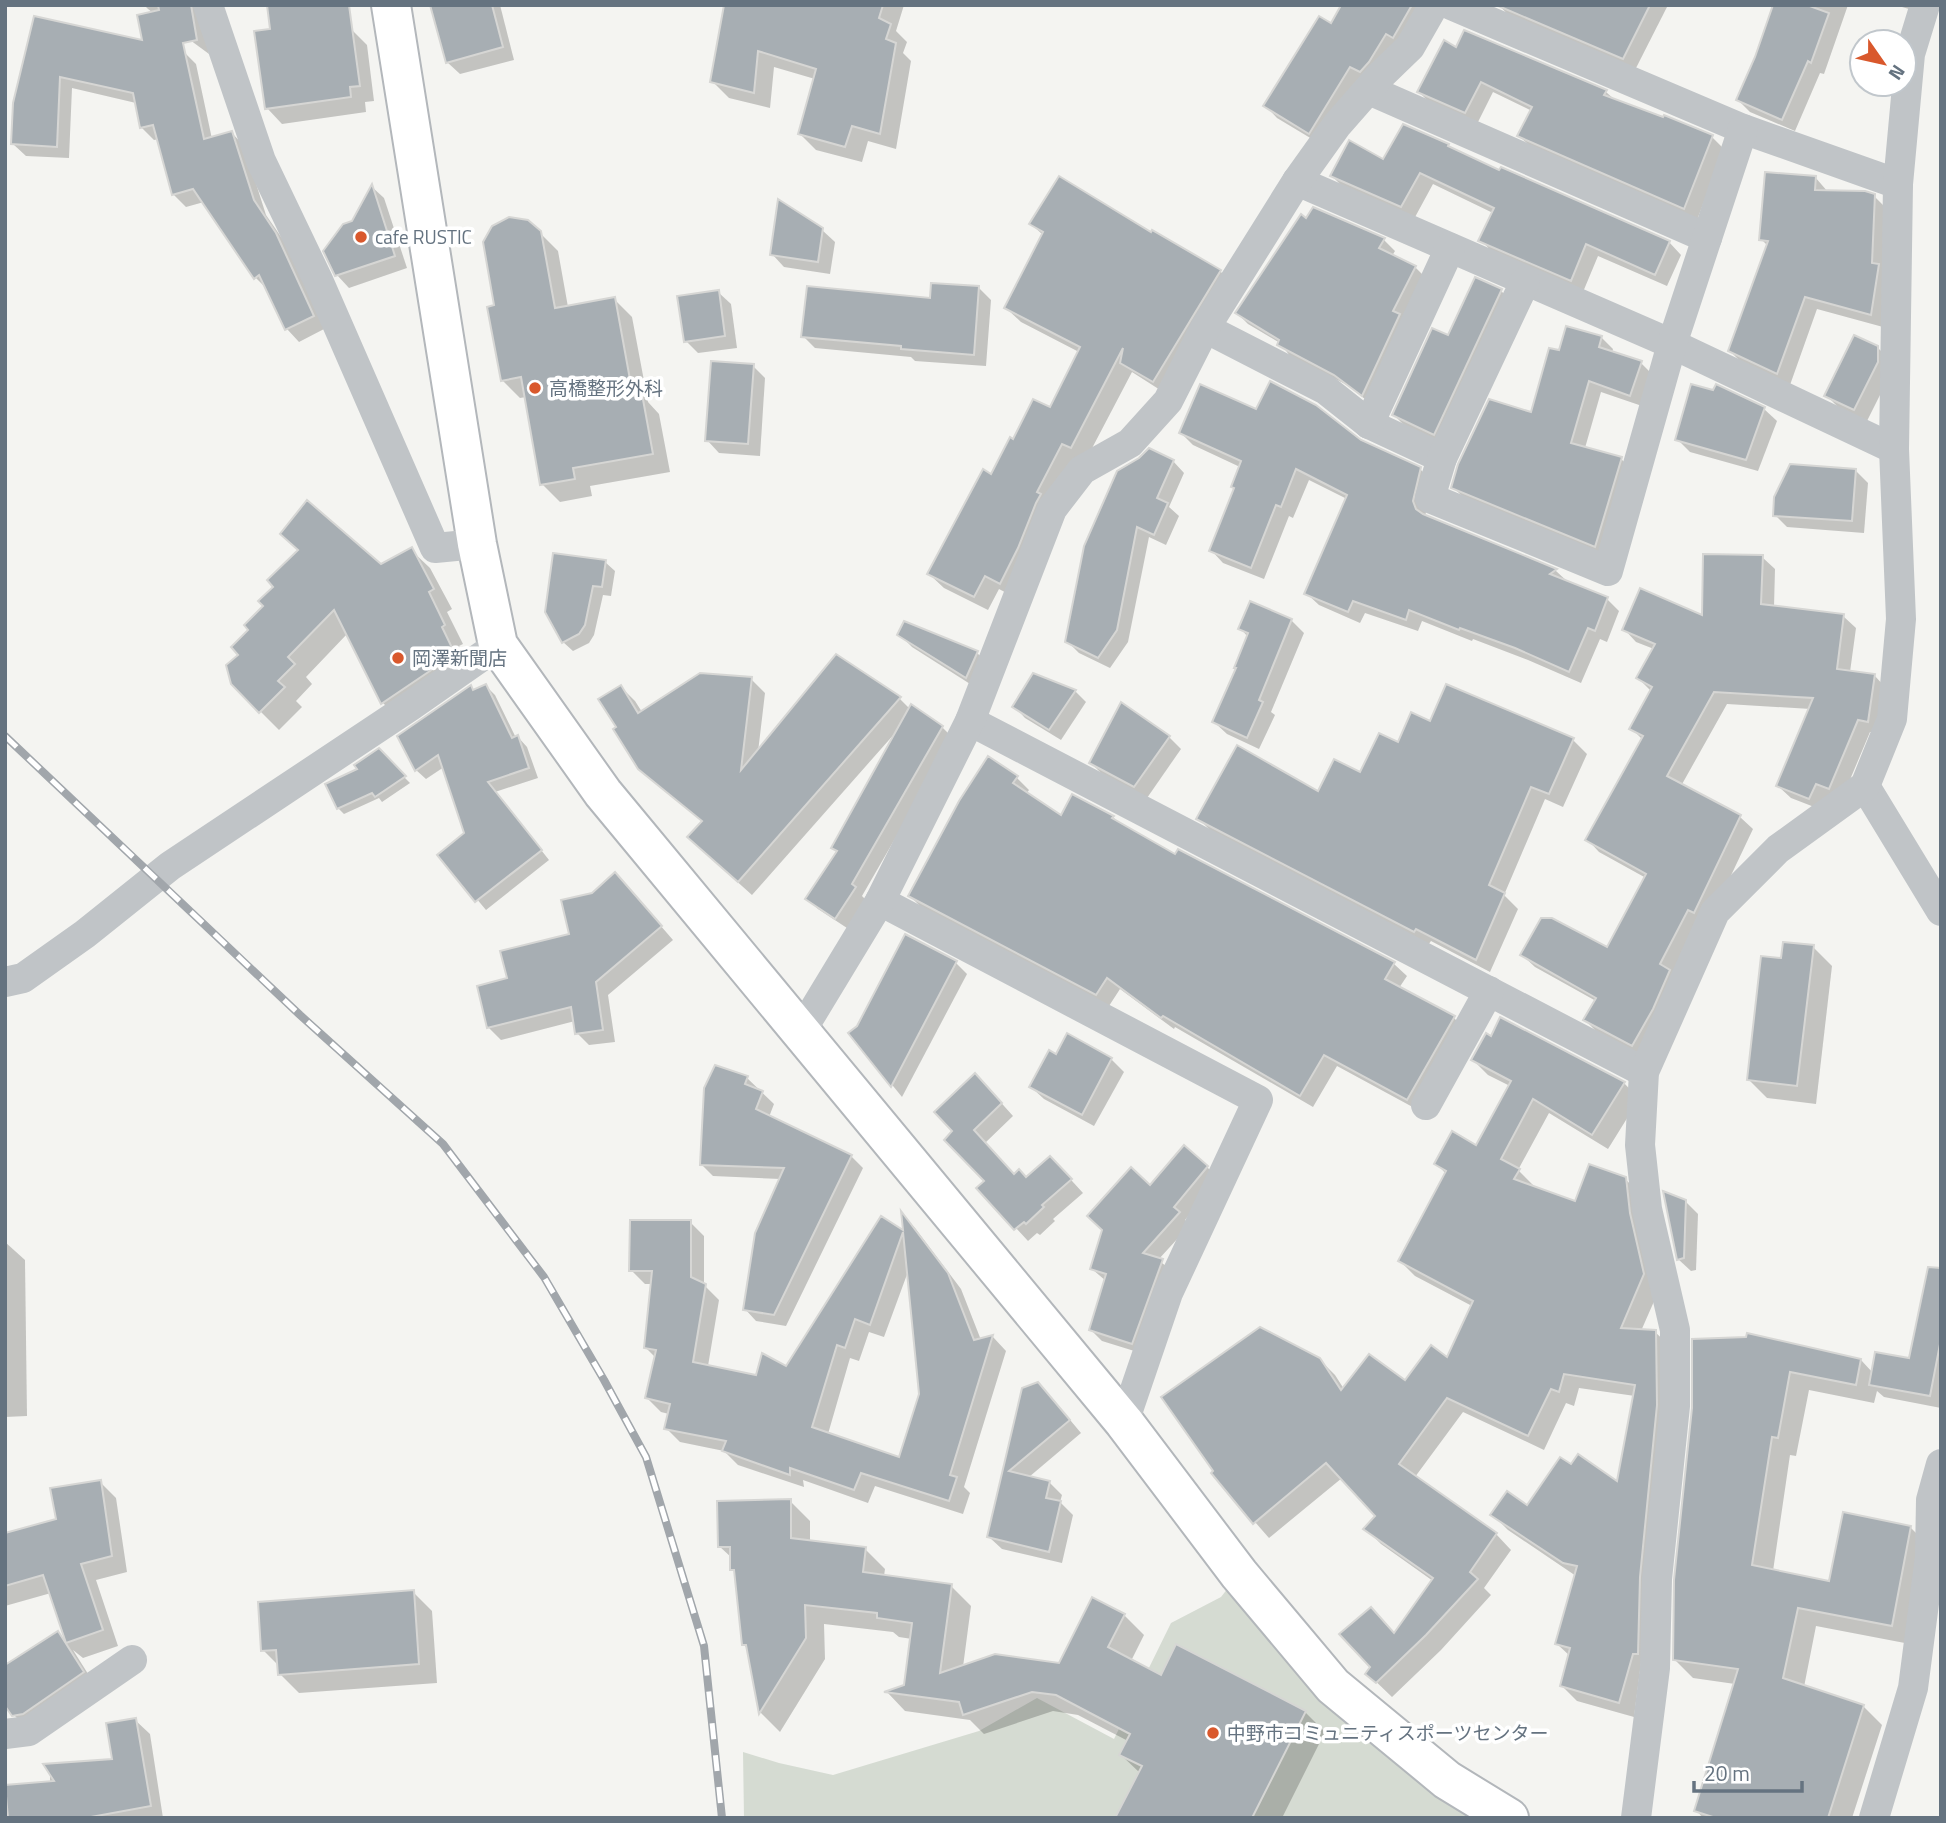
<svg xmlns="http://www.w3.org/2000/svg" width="1946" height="1823" font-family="'Titillium Web','Noto Sans JP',sans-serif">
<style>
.green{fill:#d5dbd2}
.shadow{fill:#0003;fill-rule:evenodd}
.building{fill:#a7aeb3;stroke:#d6d6d4;stroke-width:2;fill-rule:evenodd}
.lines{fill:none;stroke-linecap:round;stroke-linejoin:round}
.secondary-casing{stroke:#b3b7bb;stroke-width:42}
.street{stroke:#c0c4c7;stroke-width:30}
.secondary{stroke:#fff;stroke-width:38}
.rail-casing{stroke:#a1a6ab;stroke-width:8}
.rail{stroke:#fff;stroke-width:5;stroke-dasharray:16;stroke-linecap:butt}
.poi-dot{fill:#d9582c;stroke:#fff;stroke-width:2.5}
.labels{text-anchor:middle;stroke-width:7;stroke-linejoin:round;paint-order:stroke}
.poi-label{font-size:19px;fill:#657380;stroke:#fff;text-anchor:start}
</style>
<rect width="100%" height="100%" fill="#f4f4f1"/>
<!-- green -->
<polygon class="green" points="1239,1574 1333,1686 1509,1818 744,1818 743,1752 779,1763 833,1775 979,1731 1037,1698 1114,1739 1171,1623 1221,1597"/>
<!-- shadow -->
<g class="shadow">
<polygon points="144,5 200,5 209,54 148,9"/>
<polygon points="446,5 500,5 514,60 460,74 447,62"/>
<polygon points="730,5 904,5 896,31 907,42 903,53 911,61 896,149 868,141 862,162 816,150 800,134 815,79 774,67 770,108 729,98 712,81"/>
<polygon points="1343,5 1432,5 1322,145 1277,118 1265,105 1331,25"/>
<polygon points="1499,5 1668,5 1635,70 1510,17"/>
<polygon points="1774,5 1848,5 1824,74 1820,73 1795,131 1750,112 1738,100 1756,58"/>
<polygon points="1895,5 1918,5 1916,11"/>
<polygon points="35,18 183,51 196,64 212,139 232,133 244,146 266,215 288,247 326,328 299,342 287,329 268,290 255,277 204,202 186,207 173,194 159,139 154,140 141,127 136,103 72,88 69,158 26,156 13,144"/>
<polygon points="351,29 367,45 374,101 365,102 366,112 282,124 267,108 272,30"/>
<polygon points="1457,49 1606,92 1615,100 1664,119 1665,117 1712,137 1724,149 1697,220 1531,147 1519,136 1532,111 1493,92 1477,124 1431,104 1419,92"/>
<polygon points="1448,145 1452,150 1669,242 1681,255 1667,286 1598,256 1583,292 1493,253 1481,240 1493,213 1433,184 1414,219 1344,188 1332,176"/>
<polygon points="1815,177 1828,192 1874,196 1887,209 1883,327 1817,309 1790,385 1742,363 1730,351 1768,246 1761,239"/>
<polygon points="372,187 384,198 407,268 349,288 337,275 354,223"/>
<polygon points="1307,221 1384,240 1395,251 1392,256 1415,267 1426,278 1374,406 1347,385 1290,356 1280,343 1248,324 1237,313"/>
<polygon points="1031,224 1220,271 1234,285 1168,395 1132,372 1014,597 999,589 988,610 944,588 929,574 1014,441 1051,409 1079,352 1021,322 1006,308 1043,235"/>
<polygon points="822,230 835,242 830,274 784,267 772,254"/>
<polygon points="539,232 558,251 568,307 614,299 632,317 648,402 659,414 670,472 590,486 592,496 560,502 542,484 526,397 520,398 502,380 496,307"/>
<polygon points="1476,280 1501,291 1514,303 1446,446 1407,428 1394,415 1449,337"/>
<polygon points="979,288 991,300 986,366 915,361 911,357 815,348 803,336"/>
<polygon points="718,292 731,304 737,348 698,353 686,341"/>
<polygon points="1601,337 1613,349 1612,353 1641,363 1653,375 1642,406 1601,392 1585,448 1621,459 1633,470 1609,557 1465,499 1453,487 1532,414 1560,352"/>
<polygon points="1877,347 1890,360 1890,375 1867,421 1839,408 1826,395"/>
<polygon points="753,366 765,378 760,456 719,453 707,440"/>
<polygon points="1764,409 1777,421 1758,471 1690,452 1677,439"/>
<polygon points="1257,412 1360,441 1420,469 1432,481 1425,517 1556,571 1569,583 1607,599 1619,611 1607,642 1600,639 1581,683 1528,660 1473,639 1472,641 1422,621 1418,631 1365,613 1360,623 1319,605 1306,593 1347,499 1309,480 1293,518 1289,516 1264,579 1223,563 1211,550 1236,490 1240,467 1193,445 1181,433"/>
<polygon points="1173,461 1184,473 1169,507 1179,516 1166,545 1149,537 1128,642 1110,668 1079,653 1067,641"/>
<polygon points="1855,470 1868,483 1864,533 1787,527 1775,515"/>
<polygon points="411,550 430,568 452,609 447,612 463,644 459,646 473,673 402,722 383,703 348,633 306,677 312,684 296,701 302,707 279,730 233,684 381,566"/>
<polygon points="1762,557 1775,569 1774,607 1843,616 1856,628 1850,672 1874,675 1886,688 1880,733 1870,732 1841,801 1822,810 1791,798 1778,786 1811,709 1727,704 1681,786 1740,817 1753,829 1645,1057 1598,1033 1585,1020 1596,1001 1535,967 1522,955 1608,950 1646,878 1599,852 1587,839 1643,740 1631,728 1651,691 1638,678 1654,649 1636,642 1624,629 1703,618"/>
<polygon points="605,562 615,571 611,596 603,595 594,635 589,643 573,651 563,642"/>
<polygon points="1291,620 1304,633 1271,712 1275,715 1259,749 1227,734 1214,722 1238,669 1248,637 1241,629"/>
<polygon points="899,634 977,653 990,665 978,689 912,647"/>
<polygon points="837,656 900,699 910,709 942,727 953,738 862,896 866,900 847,928 818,909 807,898 838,852 834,848 896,732 752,895 703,851 703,822 639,768 618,728 621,687 635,701 642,712 751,679 765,693 758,752"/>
<polygon points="1033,675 1075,691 1086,702 1061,740 1025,718 1014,706"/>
<polygon points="486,686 495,695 516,738 518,737 527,747 538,778 495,792 549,860 486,910 440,855 466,834 444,767 426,779 416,770 474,692"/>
<polygon points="1431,723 1573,740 1587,754 1563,807 1545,799 1504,895 1518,909 1490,972 1431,941 1428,945 1212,832 1198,818 1318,793 1361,774"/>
<polygon points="1169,737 1181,749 1147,798 1103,775 1091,763"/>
<polygon points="378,751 410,783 382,802 379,798 344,814 338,808 359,770"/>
<polygon points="989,759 1017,778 1029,790 1026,794 1062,818 1113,817 1122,826 1176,857 1179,851 1394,964 1407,976 1399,988 1454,1018 1466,1030 1420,1111 1337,1066 1313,1107 1175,1027 1174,1029 1120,989 1109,1006 922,908 910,896"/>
<polygon points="627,887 673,940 608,995 615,1042 589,1045 577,1033 575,1021 501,1040 488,1027 509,980 571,935"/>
<polygon points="1813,947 1832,966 1816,1104 1767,1098 1748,1079 1783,960"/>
<polygon points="956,963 967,974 902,1097 850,1033"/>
<polygon points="1501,1019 1624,1083 1639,1099 1608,1149 1549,1113 1518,1170 1534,1186 1533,1188 1576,1203 1625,1179 1641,1194 1659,1290 1641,1331 1655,1332 1671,1347 1672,1421 1634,1717 1577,1701 1562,1686 1570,1656 1557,1644 1576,1576 1508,1530 1493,1515 1528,1508 1572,1466 1618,1484 1635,1396 1579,1388 1574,1406 1566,1403 1544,1450 1463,1412 1415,1477 1496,1534 1511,1550 1484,1588 1491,1595 1441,1650 1392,1697 1368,1674 1433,1581 1381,1544 1366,1529 1377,1516 1342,1478 1269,1538 1213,1474 1319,1359 1335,1375 1344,1389 1406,1383 1448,1360 1472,1306 1415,1276 1400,1261 1446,1174 1437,1164 1476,1147 1510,1086 1488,1075 1473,1060 1492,1038"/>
<polygon points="1056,1057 1111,1059 1124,1072 1094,1126 1044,1099 1031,1087"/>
<polygon points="747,1078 774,1104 769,1117 851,1156 863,1168 786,1326 756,1321 745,1309 781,1179 713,1176 701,1164"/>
<polygon points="987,1087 1013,1116 985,1143 1014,1176 1027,1179 1062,1170 1083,1193 1053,1219 1055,1221 1040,1235 1037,1233 1028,1241 979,1188 987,1181 946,1140"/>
<polygon points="1207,1167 1218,1178 1185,1220 1190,1225 1158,1260 1174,1272 1144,1354 1102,1341 1091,1330 1106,1281 1092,1269 1150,1188"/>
<polygon points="1685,1201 1698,1214 1696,1270 1691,1271 1678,1259"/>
<path d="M904,1216L915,1228L961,1289L981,1340L993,1337L1006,1351L964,1487L970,1493L963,1514L875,1486L868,1503L803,1480L804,1487L738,1465L724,1451L680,1442L666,1428L669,1414L661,1412L647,1398L656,1358L646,1348L653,1284H645L631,1270L690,1222L704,1236V1285L719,1300L708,1366L757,1377L787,1368L881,1218L905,1233ZM909,1269L921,1394L900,1459L828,1434L850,1358L859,1361L869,1332L884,1337Z"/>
<polygon points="5,1242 25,1260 27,1416 5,1417"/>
<polygon points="1941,1299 1941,1408 1884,1397 1877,1391 1874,1403 1809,1390 1796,1456 1790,1455 1773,1571 1831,1583 1910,1527 1929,1546 1910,1644 1816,1626 1804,1687 1863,1706 1882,1725 1852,1818 1703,1818 1696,1810 1735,1684 1693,1678 1674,1659 1694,1408 1694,1340 1861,1360 1873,1373 1910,1360"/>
<polygon points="1023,1389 1050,1396 1081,1433 1029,1477 1049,1482 1062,1495 1060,1502 1073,1515 1062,1563 1002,1549 989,1537"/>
<polygon points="100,1482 116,1498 127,1572 96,1580 118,1646 83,1658 73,1650 95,1685 26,1727 13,1714 58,1633 68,1643 51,1593 5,1606 5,1535 58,1520"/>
<polygon points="790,1501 810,1521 810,1542 865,1549 885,1569 884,1576 951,1586 971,1606 963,1667 1060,1665 1124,1615 1144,1635 1131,1661 1161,1677 1177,1647 1305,1712 1325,1732 1282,1818 1117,1818 1140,1773 1121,1755 1128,1741 1078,1715 1053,1711 984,1734 970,1720 905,1711 887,1692 905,1686 912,1639 899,1637 893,1632 824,1624 825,1659 780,1732 761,1713 749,1650 744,1645 736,1573 732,1569 732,1558 719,1546"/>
<polygon points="413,1592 432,1611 437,1683 299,1693 280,1674 280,1667 263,1650"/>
<polygon points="135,1720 150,1734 163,1818 9,1818 50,1783 50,1771 114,1760"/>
</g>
<!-- building -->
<g class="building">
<polygon points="158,5 191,5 197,40 183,43 204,139 232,131 254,200 276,233 314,316 285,330 259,275 254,279 193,189 172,195 153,125 140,128 133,93 60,77 57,147 11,144 13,103 34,16 142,40 137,15 159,10"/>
<polygon points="267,5 349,5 360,86 350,87 351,97 265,109 254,31 270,29"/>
<polygon points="430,5 492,5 503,47 446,63"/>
<polygon points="724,5 883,5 879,18 891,24 886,39 896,43 880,134 852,126 845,147 798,134 816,69 758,51 754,93 710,82"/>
<polygon points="1337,5 1412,5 1393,38 1386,34 1369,62 1360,72 1350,67 1309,134 1263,106 1319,16 1331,23 1340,7"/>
<polygon points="1496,5 1650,5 1623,59"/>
<polygon points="1773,5 1807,5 1829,13 1811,63 1808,61 1782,120 1736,100 1755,57"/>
<polygon points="1464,30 1607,90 1604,95 1663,117 1664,115 1713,135 1684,209 1517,136 1532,107 1481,82 1465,113 1417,92 1444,40 1456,47"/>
<polygon points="1403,124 1449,144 1448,146 1499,170 1501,167 1670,241 1655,275 1586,244 1571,281 1478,241 1494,208 1420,173 1401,207 1330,176 1349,140 1383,159"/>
<polygon points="1765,172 1816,176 1815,190 1865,191 1875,194 1872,263 1879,264 1871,315 1805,297 1777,374 1728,351 1768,241 1759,240"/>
<polygon points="1059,176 1151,232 1152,230 1221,270 1153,382 1120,363 1123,348 1071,448 1062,444 1037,492 1041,494 1036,503 1018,548 1000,584 985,576 974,597 927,574 983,469 991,474 1010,437 1013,439 1033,399 1050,407 1080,347 1004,308 1043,232 1029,224"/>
<polygon points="372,184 395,256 335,276 323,251 343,224 352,221"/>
<polygon points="778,199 823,228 818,262 770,255"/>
<polygon points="1313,207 1385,238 1379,248 1416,266 1393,311 1400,314 1362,396 1334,375 1277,345 1279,340 1235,313 1301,214 1306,218"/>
<polygon points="509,217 528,220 541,231 555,308 615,297 633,396 642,394 653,454 573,468 575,479 540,485 521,377 501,381 487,307 494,305 483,242 492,226"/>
<polygon points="1475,277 1502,289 1434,435 1392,415 1432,328 1448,335"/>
<polygon points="931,283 979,286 974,355 901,349 901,346 801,337 807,286 930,298"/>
<polygon points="719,290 725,336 684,342 677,296"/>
<polygon points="1566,326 1602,336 1599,347 1642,361 1630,396 1589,381 1571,443 1622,457 1595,547 1451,488 1458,464 1489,399 1531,412 1549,348 1559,350"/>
<polygon points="1854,335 1878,346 1878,362 1854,410 1824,396"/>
<polygon points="711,361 754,364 748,444 705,441"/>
<polygon points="1270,381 1316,405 1361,440 1421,467 1413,501 1416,509 1423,514 1557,569 1550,574 1608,597 1595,631 1588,628 1569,672 1515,648 1460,628 1459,630 1409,610 1406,620 1353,601 1348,612 1304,594 1347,495 1296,469 1281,507 1276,505 1251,568 1209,551 1234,488 1231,487 1241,461 1179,433 1200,384 1256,409"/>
<polygon points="1691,384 1713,390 1716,384 1765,407 1746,460 1675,440"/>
<polygon points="1149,448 1174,460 1157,498 1168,503 1154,535 1137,527 1117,630 1098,658 1065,642 1084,546 1117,471 1139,458"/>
<polygon points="1790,464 1856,469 1852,521 1773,516 1774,497"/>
<polygon points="307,500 381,564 412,547 434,589 429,592 445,625 442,627 455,654 381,704 334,610 288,657 295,664 278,681 285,687 259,713 231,684 226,665 238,655 231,647 248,630 244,625 263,606 258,601 273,587 267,580 298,550 280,534"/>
<polygon points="553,553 606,560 602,587 593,586 585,625 579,634 562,643 545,612"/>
<polygon points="1703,554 1763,555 1761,604 1844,614 1837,669 1875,674 1868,722 1858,720 1829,789 1816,784 1809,799 1776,786 1813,698 1714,692 1667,776 1741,815 1694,913 1688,910 1660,964 1670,970 1653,1009 1632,1046 1583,1020 1596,998 1520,955 1541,918 1552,918 1607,947 1646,874 1585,840 1643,736 1629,729 1652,687 1636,678 1655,644 1622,630 1640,588 1702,615"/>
<polygon points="1250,601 1292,619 1259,700 1263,702 1247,738 1212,722 1236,668 1234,668 1248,633 1238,629"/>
<polygon points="904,621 978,651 966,678 897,635"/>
<polygon points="836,654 901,697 738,882 687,837 702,821 638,769 613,729 616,727 598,699 621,685 638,713 700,673 752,677 741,770"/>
<polygon points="1033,673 1076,690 1049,730 1012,707"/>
<polygon points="486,684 512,738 518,735 529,768 488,782 542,850 475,902 437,855 464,833 438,755 415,771 397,736 471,685 473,690"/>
<polygon points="1446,684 1574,738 1549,794 1531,787 1489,885 1505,893 1476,960 1416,929 1414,932 1196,819 1237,745 1318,791 1334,759 1360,772 1379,733 1398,742 1411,712 1430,721"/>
<polygon points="1121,702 1170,736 1134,787 1089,763"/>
<polygon points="911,704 943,726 852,884 856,887 835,919 805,899 837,851 831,848"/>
<polygon points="379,748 406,776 375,797 372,793 337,809 325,784 357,769 354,765"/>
<polygon points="988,756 1018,776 1013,783 1061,815 1072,794 1114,816 1112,818 1175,854 1178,849 1395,962 1385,979 1455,1016 1407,1100 1324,1055 1300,1096 1163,1016 1161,1018 1107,978 1096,995 908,896 959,801"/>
<polygon points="615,872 662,926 596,982 603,1030 575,1034 571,1007 487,1028 477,986 507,978 500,951 569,934 561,900 592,893"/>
<polygon points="905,934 957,961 891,1087 848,1033 857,1026"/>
<polygon points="1783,942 1814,945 1797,1086 1747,1080 1761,956 1781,958"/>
<polygon points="1500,1017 1625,1082 1592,1135 1533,1099 1501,1159 1520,1169 1514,1179 1575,1201 1589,1164 1626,1177 1630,1213 1644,1274 1621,1328 1656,1330 1657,1405 1640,1577 1638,1654 1633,1654 1619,1703 1560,1686 1570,1648 1555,1644 1577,1566 1563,1563 1490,1515 1507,1491 1527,1505 1560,1457 1571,1464 1578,1454 1617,1481 1635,1385 1564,1374 1559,1392 1551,1389 1528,1436 1447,1398 1399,1464 1497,1533 1470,1572 1478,1579 1426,1635 1376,1683 1365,1674 1370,1667 1339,1634 1371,1607 1394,1633 1433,1578 1363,1529 1375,1516 1326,1463 1253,1524 1211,1473 1213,1471 1161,1397 1260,1327 1320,1358 1341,1390 1369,1354 1405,1380 1431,1345 1447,1357 1473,1301 1398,1261 1446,1171 1434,1164 1452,1131 1476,1145 1511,1081 1471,1060 1486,1033 1491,1036"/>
<polygon points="1067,1033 1112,1058 1082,1115 1029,1087 1049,1050 1056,1054"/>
<polygon points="715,1065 748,1076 745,1084 763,1091 756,1109 852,1155 774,1315 743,1310 755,1233 784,1168 700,1165 704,1088"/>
<polygon points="975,1073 1002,1103 974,1130 1014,1174 1019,1169 1026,1177 1050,1156 1072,1179 1042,1205 1044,1207 1026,1224 1024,1222 1014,1230 976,1188 984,1181 944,1140 952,1131 934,1112"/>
<polygon points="1184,1145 1208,1166 1174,1207 1180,1212 1143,1253 1163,1259 1132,1344 1089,1330 1106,1274 1090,1269 1102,1230 1087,1216 1131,1167 1150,1185"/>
<polygon points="1663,1191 1686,1200 1684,1258 1677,1260"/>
<path d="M901,1211L948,1273L974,1340L993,1335L950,1475L957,1477L949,1501L861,1473L854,1490L790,1468V1475L722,1451L726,1441L664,1429L670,1404L645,1398L656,1350L644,1348L652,1271H629L630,1220H691V1277L706,1284L693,1362L756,1375L762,1353L786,1366L881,1216L903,1230ZM903,1232L919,1394L899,1457L812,1427L837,1345L845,1348L855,1319L870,1325Z"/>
<polygon points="1928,1267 1941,1268 1941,1339 1930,1396 1869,1385 1875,1352 1909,1358"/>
<polygon points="1747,1333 1861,1359 1856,1385 1790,1372 1778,1438 1772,1437 1752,1565 1829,1581 1843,1512 1911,1526 1892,1626 1798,1608 1783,1678 1864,1705 1828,1818 1716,1818 1694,1811 1738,1669 1673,1660 1674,1580 1692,1408 1692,1339 1746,1337"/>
<polygon points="1038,1382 1070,1420 1009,1471 1050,1481 1046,1498 1061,1501 1049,1552 987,1537 1022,1388"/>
<polygon points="101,1480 112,1556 81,1564 103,1630 66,1643 43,1575 5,1586 5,1533 56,1519 50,1488"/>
<polygon points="791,1499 791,1538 866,1547 863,1572 952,1584 940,1673 995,1654 1059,1663 1092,1597 1125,1614 1108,1647 1161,1675 1176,1644 1306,1711 1252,1818 1115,1818 1142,1766 1119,1755 1130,1734 1056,1695 1032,1692 963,1715 959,1702 884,1692 904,1685 912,1623 877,1618 877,1613 805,1605 806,1638 759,1714 746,1645 742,1645 734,1570 730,1570 730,1547 718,1547 717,1501"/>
<polygon points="414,1590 419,1664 278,1675 276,1650 261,1651 258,1602"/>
<polygon points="58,1631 84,1672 23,1714 12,1716 5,1706 5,1665"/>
<polygon points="136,1718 151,1806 91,1817 8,1818 5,1785 54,1781 43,1764 112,1759 106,1723"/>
</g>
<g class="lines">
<!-- secondary casing -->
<g class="secondary-casing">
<polyline id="secondary" points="391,5 477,544 498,645 603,793 1124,1422 1239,1574 1333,1686 1447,1780 1509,1818"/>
</g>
<!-- street -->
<g class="street">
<polyline points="208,5 261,161 318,280 435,548 477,544"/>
<polyline points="1451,5 1743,129 1898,184"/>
<polyline points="1369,90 1707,238"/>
<polyline points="1297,181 1672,344 1894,449"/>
<polyline points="1205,328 1326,390 1369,424 1442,458 1430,498 1608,571 1672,344 1743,129"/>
<polyline points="1369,424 1450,248"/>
<polyline points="1442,458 1525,282"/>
<polyline points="970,721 1644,1072"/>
<polyline points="1865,786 1941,911"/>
<polyline points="880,901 1258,1100 1168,1293 1124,1422"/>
<polyline points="5,982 23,978 85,934 170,866 412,705 498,645"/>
<polyline points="800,1033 880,901 970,721 1052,509 1082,470 1130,443 1168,401 1205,328 1297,181 1337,125 1380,76 1410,47 1434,5"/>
<polyline points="1426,1105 1489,991"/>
<polyline points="5,1734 29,1731 132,1660"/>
<polyline points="1636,1818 1655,1668 1657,1579 1675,1406 1675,1330 1647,1209 1640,1145 1644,1072 1715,912 1778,849 1865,786 1892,719 1901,619 1894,449 1898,184 1910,54 1925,5"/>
<polyline points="1874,1818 1913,1688 1930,1557 1931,1500 1941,1464"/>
</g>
<!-- secondary -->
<use href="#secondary" class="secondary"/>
<!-- rail casing -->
<g class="rail-casing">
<polyline id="rail" points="5,736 300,1015 443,1144 544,1277 604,1380 646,1457 704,1646 722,1818"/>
</g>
<!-- rail -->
<use href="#rail" class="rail"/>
</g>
<!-- markers -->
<g class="poi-dot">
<circle cx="361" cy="237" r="7"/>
<circle cx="535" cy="388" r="7"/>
<circle cx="398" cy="658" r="7"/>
<circle cx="1213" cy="1733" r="7"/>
</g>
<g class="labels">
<!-- poi labels -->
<g class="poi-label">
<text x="375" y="244">cafe RUSTIC</text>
<text x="549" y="395">高橋整形外科</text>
<text x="412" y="665">岡澤新聞店</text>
<text x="1227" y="1740">中野市コミュニティスポーツセンター</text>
</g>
</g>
<!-- border -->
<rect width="1946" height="1823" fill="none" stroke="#657380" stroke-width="14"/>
<!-- north arrow -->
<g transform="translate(1883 63) rotate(124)"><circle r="33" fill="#ffffff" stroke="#c1c7cc" stroke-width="2"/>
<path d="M0-5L12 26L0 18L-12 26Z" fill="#d9582c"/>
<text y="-10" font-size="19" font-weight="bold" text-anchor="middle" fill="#657380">N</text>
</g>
<!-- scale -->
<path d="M1694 1781v10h108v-10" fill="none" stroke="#657380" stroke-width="3.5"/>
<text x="1704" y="1781" font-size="21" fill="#657380" stroke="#ffffff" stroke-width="5" paint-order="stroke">20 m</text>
</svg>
